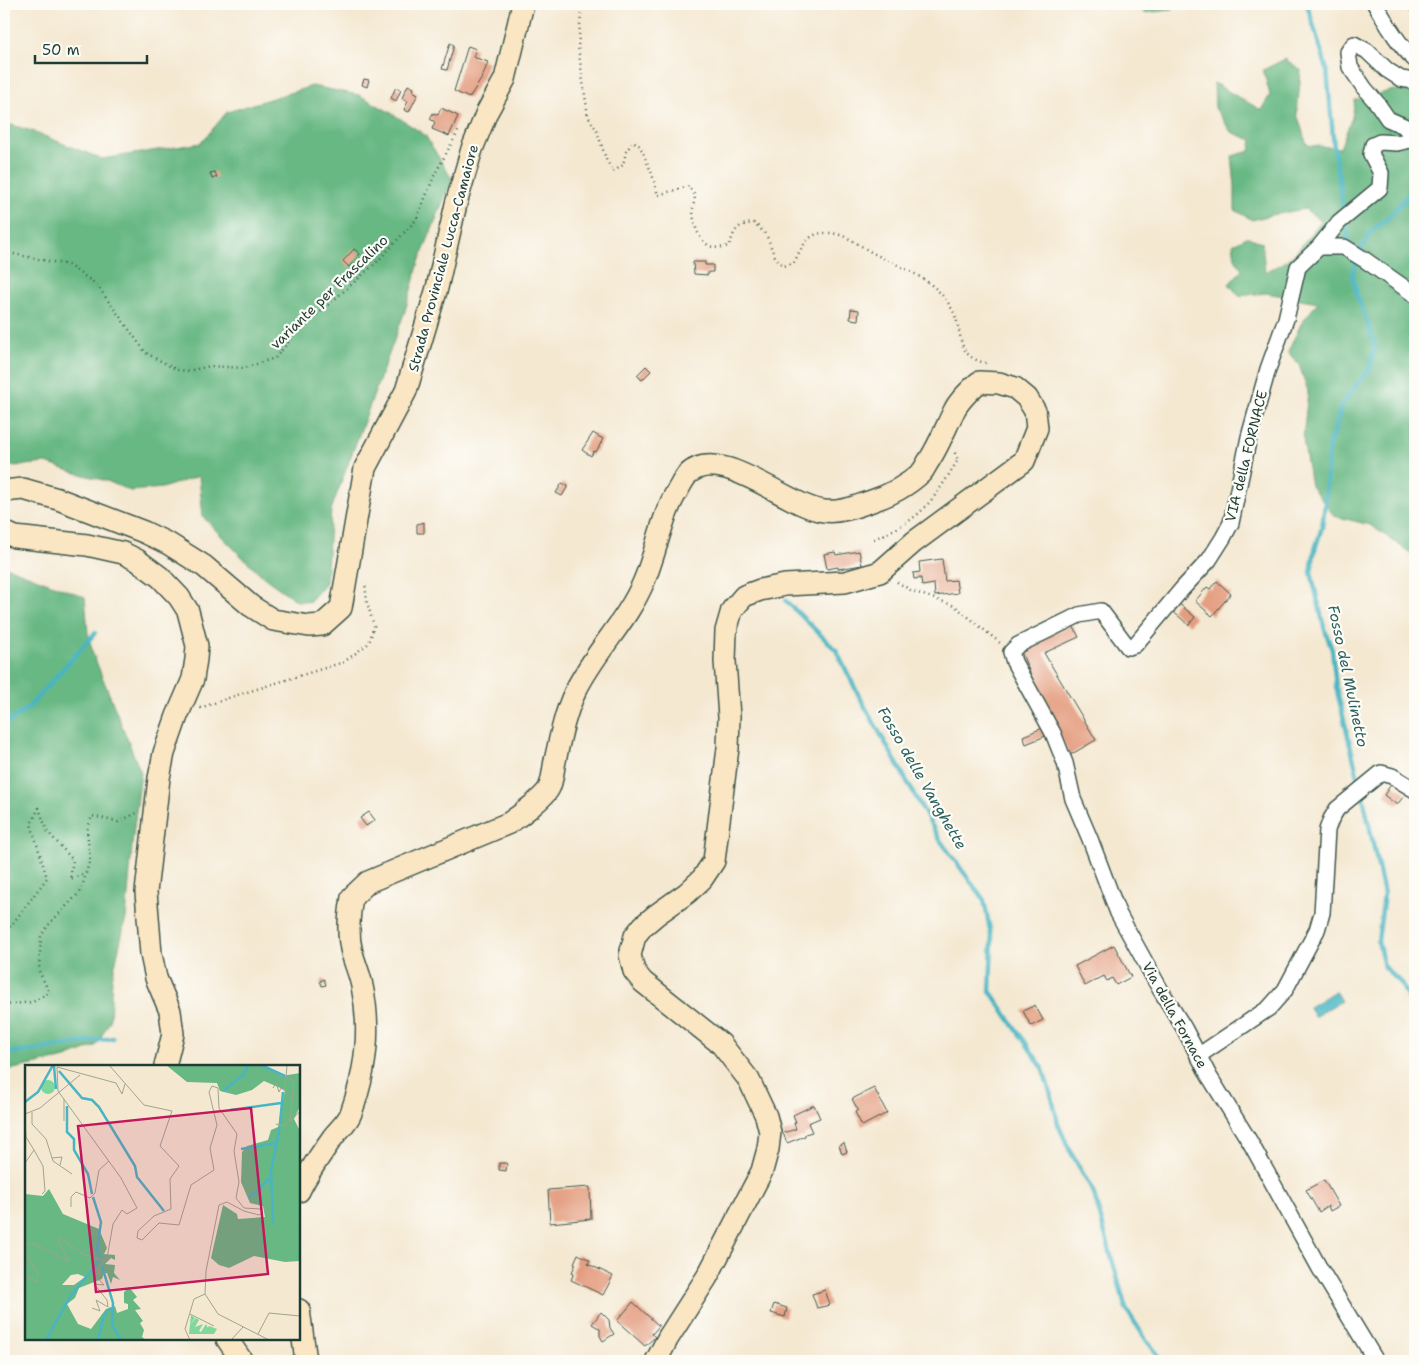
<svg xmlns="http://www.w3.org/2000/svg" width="1419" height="1365" font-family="'Shantell Sans',sans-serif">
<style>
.forest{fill:#68b883;stroke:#447a5c}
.water{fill:#47b5c3;stroke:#33797c}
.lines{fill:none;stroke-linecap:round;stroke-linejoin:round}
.stream{stroke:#47b5c3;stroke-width:4.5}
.building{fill:#e49d80}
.minor-casing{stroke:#3f574c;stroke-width:18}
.secondary-casing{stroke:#3f574c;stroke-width:24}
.path{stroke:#3f574c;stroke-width:2.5;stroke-dasharray:1 4;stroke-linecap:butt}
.minor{stroke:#fff;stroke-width:15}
.secondary{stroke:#fbe6c4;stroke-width:21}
.labels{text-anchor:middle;stroke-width:4.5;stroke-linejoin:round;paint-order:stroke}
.street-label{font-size:14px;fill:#1f3d34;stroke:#fdfcf7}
.water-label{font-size:15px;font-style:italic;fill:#2b615f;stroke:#fdfcf7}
.inset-river{fill:none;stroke:#47b5c3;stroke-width:2.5}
.inset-road{fill:none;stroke:#9fa492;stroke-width:1}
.view{fill:#c2185b;fill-opacity:0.15;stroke:#c2185b;stroke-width:2.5}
.inset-edge{fill:none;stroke:#1f3d34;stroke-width:2.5}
</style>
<rect width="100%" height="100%" fill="#fdfcf7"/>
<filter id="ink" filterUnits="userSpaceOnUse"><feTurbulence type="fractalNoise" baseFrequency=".02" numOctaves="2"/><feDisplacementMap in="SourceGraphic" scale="10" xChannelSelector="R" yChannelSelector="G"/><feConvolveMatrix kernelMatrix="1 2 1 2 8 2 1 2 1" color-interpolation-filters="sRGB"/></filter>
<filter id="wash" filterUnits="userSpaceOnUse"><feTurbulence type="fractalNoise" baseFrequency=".0096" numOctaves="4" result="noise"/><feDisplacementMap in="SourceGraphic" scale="20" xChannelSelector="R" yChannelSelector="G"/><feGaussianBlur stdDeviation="1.12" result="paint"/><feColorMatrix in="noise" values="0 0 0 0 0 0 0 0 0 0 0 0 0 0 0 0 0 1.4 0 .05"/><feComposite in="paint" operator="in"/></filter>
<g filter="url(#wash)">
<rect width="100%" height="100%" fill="#f4e8d1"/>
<!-- forest -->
<g class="forest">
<polygon points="1139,4 1175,4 1171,10 1144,13"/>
<polygon points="1285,59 1301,70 1297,114 1307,145 1340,148 1352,117 1355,100 1394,90 1415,92 1415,556 1370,525 1334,516 1311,486 1303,439 1308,391 1299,365 1288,352 1301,324 1318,302 1266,293 1239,296 1229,284 1242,270 1235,258 1233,244 1247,237 1262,242 1265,272 1279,265 1294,255 1321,221 1305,209 1271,215 1252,220 1235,210 1235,187 1232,156 1250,151 1252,140 1231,132 1215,108 1214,83 1261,110 1270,95 1263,70"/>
<polygon points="312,86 359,95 393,114 425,135 452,179 419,262 405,311 331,510 326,583 309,602 297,601 266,579 236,551 203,517 199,476 162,488 130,491 107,481 76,473 46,463 4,467 4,123 29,130 102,159 201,143 227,112"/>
<polygon points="4,566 85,597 88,633 93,654 141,773 133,835 126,918 112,978 110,1021 96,1046 66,1058 4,1071"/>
</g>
<!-- water -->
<polygon class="water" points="1335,991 1341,1001 1314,1017 1309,1007"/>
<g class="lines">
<!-- stream -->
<g class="stream">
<polyline points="1307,4 1327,70 1334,148 1344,213"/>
<polyline points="1345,221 1348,240 1350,245"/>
<polyline points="1360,252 1370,233 1389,217 1415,187"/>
<polyline points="1357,259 1352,275 1358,299 1368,323 1375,346 1370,368 1341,405 1336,428 1329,444 1325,503 1322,527 1315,549 1311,572 1324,627 1332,650 1336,687 1360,785"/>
<polyline points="786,601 836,650 859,696 940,840 984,900 992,940 990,991 1042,1067 1053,1101 1058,1124 1070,1151 1093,1191 1126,1309 1147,1341 1163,1361"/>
<polyline points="4,725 28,708 95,633"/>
<polyline points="1362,792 1384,894 1378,941 1384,967 1401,983 1415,1014"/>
<polyline points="4,1053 28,1051 113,1038"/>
</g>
</g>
<g id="blocks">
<!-- building -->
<g class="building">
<polygon points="1412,4 1415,4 1415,13 1409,10"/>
<polygon points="450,43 454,45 447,70 442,69"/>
<polygon points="468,46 476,49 473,57 488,62 482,78 469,98 454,91"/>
<polygon points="364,79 369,80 367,87 362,85"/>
<polygon points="408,85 414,88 413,91 418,94 409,112 404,110 408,101 402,98"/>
<polygon points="396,87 401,90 396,101 391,98"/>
<polygon points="441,108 458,116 449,136 432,129 435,122 430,119 433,113 438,115"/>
<polygon points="215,172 217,177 212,179 210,173"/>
<polygon points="354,249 360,254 349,267 343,261"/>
<polygon points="693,262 705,262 705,265 713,265 713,272 708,272 708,275 694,274"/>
<polygon points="851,309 859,310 858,320 850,319"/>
<polygon points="646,366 651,371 642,380 637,375"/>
<polygon points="593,433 603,439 596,452 594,451 591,456 582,450"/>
<polygon points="562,483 568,486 562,496 556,493"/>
<polygon points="424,522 424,533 417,533 417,524"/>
<polygon points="859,551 862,565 838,569 838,567 827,569 824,554 835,552 836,555"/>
<polygon points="942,559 945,581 956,580 958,593 935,596 934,584 922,586 921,578 914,579 913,573 920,572 919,562"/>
<polygon points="1217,581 1231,594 1212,616 1195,601 1207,587 1210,589"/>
<polygon points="1177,602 1195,617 1189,625 1171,610"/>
<polygon points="1072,624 1079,637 1044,653 1096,740 1070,755 1043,704 1020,649"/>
<polygon points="1045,727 1048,735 1026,744 1023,736"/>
<polygon points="1392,783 1406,793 1397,805 1384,795"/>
<polygon points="369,812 375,820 366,826 360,818"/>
<polygon points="1114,945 1131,977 1116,985 1112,978 1107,981 1104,976 1085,986 1075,966"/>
<polygon points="324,979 326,985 322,986 320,981"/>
<polygon points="1035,1005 1043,1020 1031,1026 1023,1011"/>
<polygon points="874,1088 887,1113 862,1126 855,1112 858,1110 852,1099"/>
<polygon points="814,1105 820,1118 808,1123 812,1132 805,1134 805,1136 787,1143 783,1133 796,1129 794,1123 796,1122 793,1115"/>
<polygon points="844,1143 847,1152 842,1154 839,1145"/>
<polygon points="499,1163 507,1163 506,1171 499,1170"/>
<polygon points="1324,1180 1339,1206 1330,1211 1328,1206 1319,1212 1306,1190"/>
<polygon points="590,1187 591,1219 550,1223 548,1190"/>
<polygon points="578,1254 590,1260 588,1264 613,1276 603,1295 571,1280 574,1273 572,1272 576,1264 574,1263"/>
<polygon points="825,1290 830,1305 817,1308 812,1294"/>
<polygon points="633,1302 659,1326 652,1334 655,1337 645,1346 617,1321"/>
<polygon points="774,1304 787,1308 785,1317 771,1313"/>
<polygon points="601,1312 609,1320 610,1328 614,1334 603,1341 600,1336 600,1329 592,1324"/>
</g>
</g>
</g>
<g filter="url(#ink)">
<use href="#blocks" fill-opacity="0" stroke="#3f574c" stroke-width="1"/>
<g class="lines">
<!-- minor casing -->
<g class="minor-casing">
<g id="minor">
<path d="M1375,4C1387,24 1398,44 1415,60"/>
<polyline points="1319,247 1344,247 1365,260 1415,295"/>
<polyline points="1198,1056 1269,1008 1285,990 1317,930 1322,913 1327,830 1331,819 1337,809 1381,773 1392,776 1415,790"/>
<polyline points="1376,1361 1319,1267 1250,1142 1209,1076 1184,1028 1160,989 1118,913 1090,839 1073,799 1065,763 1053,733 1014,662 1011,652 1018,645 1079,615 1101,611 1128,647 1135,645 1182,589 1209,560 1223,538 1231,523 1249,437 1268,369 1286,319 1298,267 1319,247 1339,222 1380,188 1381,173 1371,154 1373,145 1380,142 1397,143 1410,140 1410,133 1404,126 1388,119 1377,103 1365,89 1350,67 1348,52 1354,44 1367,51 1387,70 1401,79 1414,81 1415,79"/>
</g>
</g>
<!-- secondary casing -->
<g class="secondary-casing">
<g id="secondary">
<polyline points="4,491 23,489 58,499 144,532 169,544 204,566 251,606 273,620 309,626 322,625 341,608 365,468 406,391 437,288 456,204 472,149 487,112 505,79 523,4"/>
<polyline points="4,532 15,537 87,545 123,553 137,560 160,577 179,597 188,611 197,646 196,659 193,679 177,716 164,753 159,778 146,892 151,954 156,978 170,1011 173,1034 165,1066"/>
<path d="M299,1191C308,1172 321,1154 333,1137C339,1129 348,1122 351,1113C366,1072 371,1028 362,986C360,975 355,964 352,953C347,934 349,916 352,897L368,882L509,823C518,817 545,797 549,788C553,780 553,769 555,761C560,738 565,713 575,692C594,652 627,622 644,581C657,551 661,516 679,488C681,484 684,479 687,475C719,442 787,507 824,511C840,513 854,507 869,502C888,496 907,486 922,472C925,468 927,463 930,459C940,443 946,427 954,411C959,400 970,390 979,382L999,383L1015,388L1027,398L1035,411L1037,428L1024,461L914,542L880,572L845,582L785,585L760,590L744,596L732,610L726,631L725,661L729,717L728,748L714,861L702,879L687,893L656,915L643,926L635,936L630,955L634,971L643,982L721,1044L749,1080L766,1116L770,1132L768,1149L762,1171L707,1277L668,1338L656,1361"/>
<polyline points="299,1310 306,1361"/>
<polyline points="227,1339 242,1361"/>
</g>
</g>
<!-- path -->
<g class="path">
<path d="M582,4L578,47L588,116L597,131L606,159L613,172L623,165L626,152L633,141L640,146L652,174L658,195L689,186C690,189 694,193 695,196C695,200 693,205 693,208C693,231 704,256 730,245C734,229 738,224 755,223C758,227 763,231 766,235C773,247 770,255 784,266L794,263C799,252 805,238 817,234C825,232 836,233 843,236C854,240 863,248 873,253C896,265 924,275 941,294C946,299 951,307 954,313C964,336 955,356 986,363"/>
<polyline points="4,252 68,265 96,284 146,353 177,370 188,371 210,366 244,368 275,358 297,332 376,263 416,220 435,174 460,128"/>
<path d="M874,539C891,531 912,522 924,508C938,494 948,476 958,460L954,451"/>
<polyline points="897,582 912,591 955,606 1000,643"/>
<polyline points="200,708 231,697 344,662 369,643 374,626 367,602 365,584"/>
<polyline points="4,872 8,878 4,887"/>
<polyline points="4,935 47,878 31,824 39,808 47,831 73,860 70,879 86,873"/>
<polyline points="4,1005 33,1002 49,992 39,971 41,936 50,923 81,891 90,859 87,831 92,816 118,822 137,813"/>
</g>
<!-- minor -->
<use href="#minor" class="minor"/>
<!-- secondary -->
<use href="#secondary" class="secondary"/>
</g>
</g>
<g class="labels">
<!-- street labels -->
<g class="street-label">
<text transform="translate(443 258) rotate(-75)" y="5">Strada Provinciale Lucca-Camaiore</text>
<text transform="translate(329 292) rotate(-44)" y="5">variante per Frascalino</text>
<text transform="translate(1246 456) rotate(-76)" y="5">VIA della FORNACE</text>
<text transform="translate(1175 1015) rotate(61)" y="5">Via della Fornace</text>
</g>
<!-- water labels -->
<g class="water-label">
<text transform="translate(1348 676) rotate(78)" y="5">Fosso del Mulinetto</text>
<text transform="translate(922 778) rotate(60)" y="5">Fosso delle Vanghette</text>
</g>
</g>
<!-- overview -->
<g transform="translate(25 1065)">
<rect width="275" height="275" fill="#f4e8d1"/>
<path d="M16 22a7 7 0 1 1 14 0a7 7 0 1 1-14 0ZM166,250L170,253L165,260L171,253L174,255L170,262L178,259L174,266L176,267L181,259L183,263L179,268L184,261L192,264L189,269H164Z" fill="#80d79b"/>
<path d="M141,0H235L257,11L275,8V41L269,54L275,66V196L260,197L229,191L204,203L194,200L186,193L198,140L212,149L213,154L240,152L238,141L225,138L216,117L217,87L222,81L243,75L246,65L253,62L260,25L239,16L227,25L211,30L195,26L192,18L162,17ZM24,124L38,149L74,164L82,183L79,189L90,190V195L86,193L80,199L90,200L89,208L95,215L88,212L86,219L82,208H79L77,214L54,223L50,233L42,239L53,259L66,264L81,244L90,241L92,248L103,244V239L99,238V227L104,222L112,232L108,235L116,244L110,245L118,256L115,258L119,265L117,272L121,275H0V129L18,131ZM53,209L60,212L49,220H37L46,210Z" fill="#68b883" fill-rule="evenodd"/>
<path class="inset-river" d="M236,0L260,11M29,1L31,24M34,6L57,33L67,35L74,42L110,101L112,112L139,146M198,26L219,9L223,0M0,37L13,27L28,0M42,41V67L49,74V85L63,109L67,129M205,45L256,38M255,58L258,27M216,84L252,78M68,132L76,157L72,185L75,193M224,133L246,112M248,158L246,105L255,62M77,201L88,238L87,260L96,275M21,275L45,232L75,195M73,275L79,250L86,243"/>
<path class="inset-road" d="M84,0L119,40L147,46L135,81L154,101L145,114L146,144L129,151L113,166L112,173L117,175L134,158L154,160L166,120L189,105L185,83L192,60L184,27L187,21L193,23L194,43L212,69L209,86L214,117L211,133L219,143L235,144L238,148L234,150L219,146L202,137L194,140L181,206L180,229L193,249L244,275M261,12L269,16L265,57L275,46M248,23L251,18L254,27L256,23L260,26L262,0M33,26L96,113L112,143L102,149L97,145L88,159L82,193L73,204L74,209L70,210L79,220L69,219L82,235L83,242L71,235L75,246L67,243M33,26L32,2L91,18L97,29L100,19M39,34V56M7,47V59L21,74L28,96L47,109M0,49L15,43L55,10M0,56L1,72L9,85M251,59L259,61L265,53M27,93L37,92L35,100M0,98L9,85L18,101L20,126L17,129M46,142V132L51,127L65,133L70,128L74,105L84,96M0,181L7,178L44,196L33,176L35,173L58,189L79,196M0,186L13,209L12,216L3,213M165,249L189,261M233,269L244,248L275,251M165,275L160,264L169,234L180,229M206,275L218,262"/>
<path class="view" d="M226,43L243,209L71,227L53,61Z"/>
<rect width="275" height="275" class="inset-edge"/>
</g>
<!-- margin -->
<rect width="1419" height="1365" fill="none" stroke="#fdfcf7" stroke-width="20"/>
<!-- scale -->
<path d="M35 55v8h112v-8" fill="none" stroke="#1f3d34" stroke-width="2.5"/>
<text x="42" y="55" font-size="15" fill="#1f3d34" stroke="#fdfcf7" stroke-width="4" paint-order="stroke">50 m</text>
</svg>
